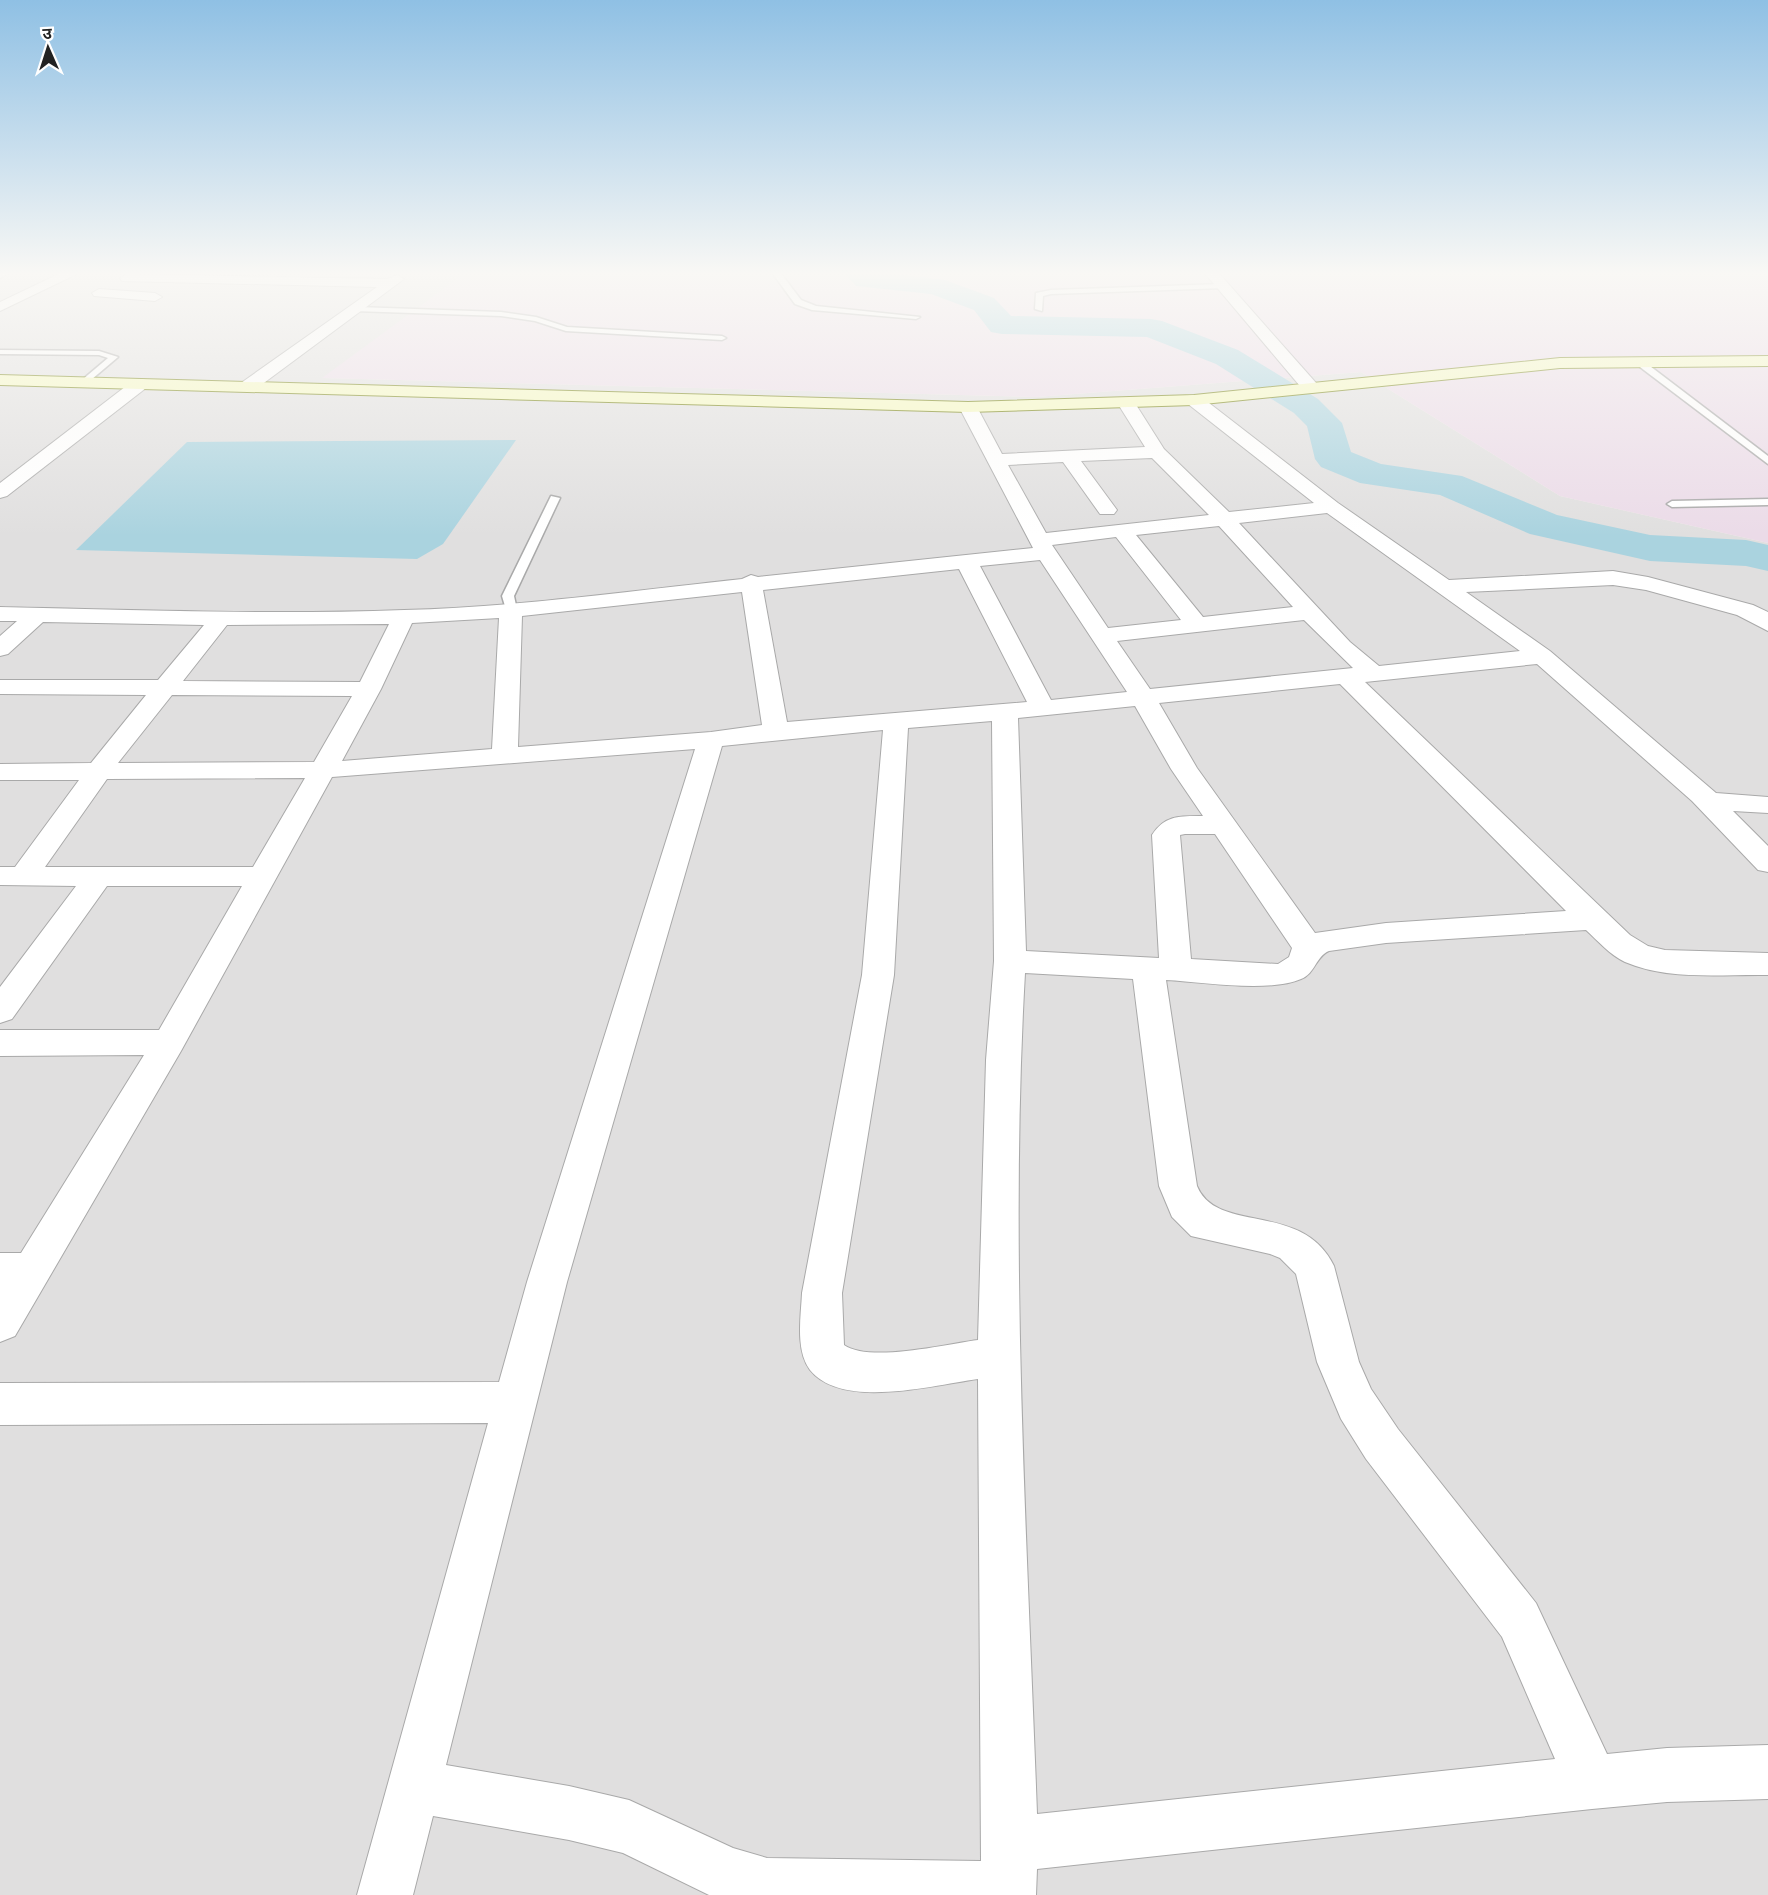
<svg xmlns="http://www.w3.org/2000/svg" width="1768" height="1895" font-family="'Noto Sans','Noto Sans Devanagari',sans-serif">
<style>
.residential{fill:#e0dfdf}
.industrial{fill:#ebdbe8}
.water{fill:#aad3df}
.lines{fill:none;stroke-linecap:round;stroke-linejoin:round}
.river{fill:#aad3df;fill-rule:evenodd}
.lane-casing{stroke:#a9a9a9;stroke-width:3}
.street-casing{stroke:#a9a9a9;stroke-width:2}
.secondary-casing{stroke:#707d05;stroke-width:2}
.lane{fill:#fff;fill-rule:evenodd}
.street{fill:#fff;fill-rule:evenodd}
.secondary{fill:#f7fabf;fill-rule:evenodd}
</style>
<rect width="100%" height="100%" fill="#f2efe9"/>
<!-- residential -->
<polygon class="residential" points="0,271 468,271 324,378 1036,397 1361,372 1560,496 1768,543 1768,1895 0,1895"/>
<!-- industrial -->
<polygon class="industrial" points="468,271 1768,271 1768,543 1560,496 1361,372 1036,397 322,378"/>
<!-- water -->
<polygon class="water" points="516,440 443,544 417,559 76,550 187,442"/>
<g class="lines">
<!-- river -->
<polygon class="river" points="842,271 873,271 945,280 994,298 1011,316 1151,319 1162,321 1238,350 1318,399 1342,423 1351,452 1381,464 1462,476 1557,515 1650,535 1746,540 1768,545 1768,571 1746,566 1650,561 1530,534 1440,495 1360,483 1321,467 1315,459 1307,426 1294,413 1216,364 1147,337 1002,334 991,332 974,310 931,294 856,286"/>
<!-- lane casing -->
<g class="lane-casing">
<g id="lane">
<polygon points="771,271 779,271 801,300 816,306 920,317 916,319 812,310 795,304"/>
<polygon points="1222,284 1225,288 1051,294 1043,296 1042,311 1035,309 1036,293 1051,290"/>
<polygon points="357,307 501,312 536,317 567,327 722,336 726,338 722,340 566,331 535,321 501,316 354,311"/>
<polygon points="0,350 99,351 118,357 85,385 82,384 82,380 108,358 99,355 0,354"/>
<polygon points="1636,360 1642,360 1768,456 1768,464 1636,364"/>
<polygon points="551,496 560,498 514,596 517,610 507,613 502,596"/>
<polygon points="1768,499 1768,505 1672,507 1667,504 1672,501"/>
</g>
</g>
<!-- street casing -->
<g class="street-casing">
<g id="street">
<polygon points="0,271 13,271 0,278"/>
<polygon points="65,271 83,271 0,311 0,302"/>
<polygon points="1203,271 1217,271 1317,384 1319,388 1317,392 1305,392"/>
<polygon points="127,274 388,279 397,275 404,279 253,391 247,392 239,387 241,383 377,287 122,281 120,278"/>
<polygon points="99,289 155,293 162,297 155,301 94,296 92,293"/>
<polygon points="140,379 146,380 148,384 146,388 7,496 0,498 0,483 134,380"/>
<path d="M1194,395L1200,396L1338,503L1449,580L1613,571L1648,577L1753,605L1768,612V631L1737,615L1646,590L1613,585L1466,592L1550,651L1716,793L1768,797V813L1733,811L1768,846V872L1758,870L1692,801L1537,664L1365,682L1630,935L1648,946L1665,950L1768,953V975C1722,974 1669,981 1625,962C1610,955 1598,941 1586,930L1386,943L1329,951C1316,956 1315,974 1301,979C1268,993 1203,982 1166,980L1197,1186C1217,1235 1302,1200 1334,1266L1359,1362L1371,1389L1398,1429L1536,1603L1607,1754L1667,1748L1768,1745V1799L1667,1802L1592,1809L1037,1869L1036,1895H709L623,1853L569,1840L433,1816L413,1895H357L488,1423L0,1425V1383L499,1382L527,1282L695,749L332,777L181,1051L15,1336L0,1342V1253H21L144,1055L0,1056V1030H159L242,886H107L12,1019L0,1023V987L76,886L0,885V867H15L79,780H0V764L91,763L146,695L0,694V680H158L204,625L43,622L8,654L0,656V636L17,621H0V607C134,610 269,615 404,610C517,607 630,591 742,579L751,575L758,577L1033,548L959,407L968,402L977,407L1002,454L1145,447L1118,404L1127,399L1133,400L1164,449L1229,512L1314,503L1188,404L1186,400L1188,396ZM1152,458L1209,515L1046,533L1008,465L1063,462L1100,514H1114L1117,510L1081,461ZM1327,513L1520,651L1379,666L1350,642L1239,523ZM1219,526L1293,607L1203,617L1136,535ZM1116,537L1181,620L1108,628L1052,545ZM1040,560L1127,692L1051,700L980,566ZM959,569L1027,702L787,722L763,590ZM742,592L762,725L711,732L518,747L522,616ZM499,618L492,749L342,761L381,689L412,623ZM1304,620L1353,668L1150,689L1117,641ZM389,624L360,682L183,681L227,625ZM1340,684L1566,911L1386,923L1315,933L1197,768L1159,703ZM172,695L352,696L314,762L118,763ZM1135,706L1171,769L1203,816C1180,816 1165,815 1152,835L1159,958L1026,951L1018,718ZM992,721L994,961L986,1060L978,1340C946,1344 870,1363 844,1345L842,1293L894,975L908,728ZM883,730L862,975L802,1293C801,1316 795,1350 810,1370C842,1410 934,1385 978,1379L981,1861L767,1858L733,1848L629,1800L569,1786L446,1765L567,1282L722,746ZM305,778L253,867H45L107,779ZM1185,834H1215L1292,948L1289,957L1278,964L1191,959L1180,835ZM1025,973L1133,979L1159,1186L1172,1217L1191,1236L1270,1254L1280,1258L1296,1274L1317,1362L1341,1419L1366,1459L1502,1637L1555,1759L1037,1814C1027,1534 1009,1253 1025,973Z"/>
</g>
</g>
<!-- secondary casing -->
<g class="secondary-casing">
<polygon id="secondary" points="1768,356 1768,366 1560,368 1194,405 968,412 0,385 0,375 968,402 1194,395 1560,358"/>
</g>
<!-- lane -->
<use href="#lane" class="lane"/>
<!-- street -->
<use href="#street" class="street"/>
<!-- secondary -->
<use href="#secondary" class="secondary"/>
</g>
<!-- sky -->
<linearGradient id="sky" x2="0" y2="1"><stop stop-color="#8fc0e4"/><stop offset="0.51" stop-color="#f9f8f5"/><stop offset="1" stop-color="#f9f8f5" stop-opacity="0"/></linearGradient>
<rect width="1768" height="536" fill="url(#sky)"/>
<!-- north arrow -->
<g transform="translate(48 48) rotate(357)" stroke="#ffffff" stroke-width="4.5" paint-order="stroke">
<path d="M0-4.5L10 22L0 15L-10 22Z" fill="#222222"/>
<text y="-9" font-size="16" font-weight="bold" text-anchor="middle" fill="#222222">उ</text>
</g>
</svg>
